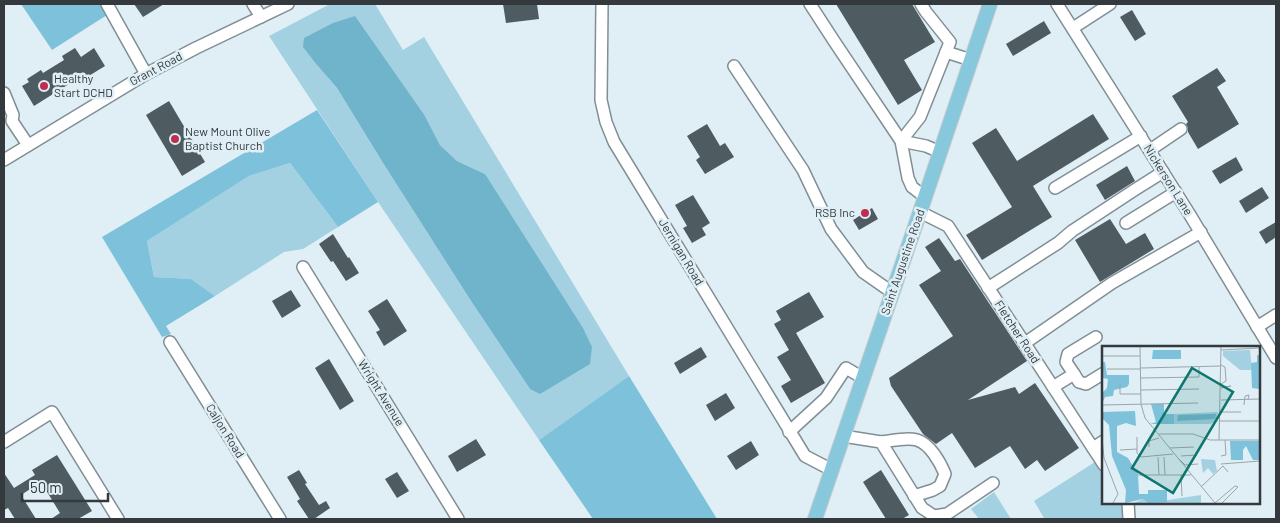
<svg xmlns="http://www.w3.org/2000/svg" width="1280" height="523" font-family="Barlow,sans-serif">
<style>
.green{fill:#a3d1e2;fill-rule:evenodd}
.forest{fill:#7dc1da}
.water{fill:#70b4cc}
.building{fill:#4e5c61}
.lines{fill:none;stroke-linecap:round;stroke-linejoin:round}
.minor-casing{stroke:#818f95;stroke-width:14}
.major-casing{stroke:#cacccc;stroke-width:16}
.minor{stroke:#fff;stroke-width:11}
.major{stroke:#88c8dc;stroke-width:14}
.poi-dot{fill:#be2e4e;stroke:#dfeff5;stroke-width:2}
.labels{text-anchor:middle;stroke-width:5;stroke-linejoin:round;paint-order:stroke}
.street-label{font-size:12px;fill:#33393c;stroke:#dfeff5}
.poi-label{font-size:12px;fill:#33393c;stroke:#dfeff5;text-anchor:start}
.inset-road{fill:none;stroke:#9aa6ab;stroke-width:1}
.view{fill:#0f766e;fill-opacity:0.15;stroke:#0f766e;stroke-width:2.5}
.inset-edge{fill:none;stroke:#33393c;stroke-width:2.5}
</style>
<rect width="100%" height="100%" fill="#dfeff5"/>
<!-- green -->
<g class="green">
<path d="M330,4H375L403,50L424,37L629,376L539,440L378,202L269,36ZM317,65L425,116L440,145L457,161L485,174L530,389L471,301L383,163L337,88Z"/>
<polygon points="290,163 338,227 303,249 284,252 215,296 191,279 154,277 147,241 249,176"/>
<polygon points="1095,462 1104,476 1104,502 1120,502 1122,507 1122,519 1042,519 1044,518 1034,501"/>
<polygon points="994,492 1011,519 979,519 971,509"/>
</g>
<!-- forest -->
<g class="forest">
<polygon points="21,4 100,4 107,15 52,50"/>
<polygon points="317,110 378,202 338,227 290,163 249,176 147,241 154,277 191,279 215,296 166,326 171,334 162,337 102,237"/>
<polygon points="629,376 717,519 593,519 539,440"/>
</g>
<!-- water -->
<polygon class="water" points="355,16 425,116 440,145 457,161 485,174 583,328 592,347 590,364 540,394 530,389 471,301 383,163 337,88 317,65 303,47 304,38 333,23"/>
<!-- building -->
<g class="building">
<polygon points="134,4 164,4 143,17"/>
<polygon points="503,4 537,4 539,19 506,23"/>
<polygon points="836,4 912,4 935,42 904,60 922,90 898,105"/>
<polygon points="1132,10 1146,34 1135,41 1120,17"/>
<polygon points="1044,21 1051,33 1013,56 1006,44"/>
<polygon points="75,48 81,57 94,48 105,66 79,82 77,79 34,106 22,86 29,82 27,79 41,70 43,73 64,60 62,56"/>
<polygon points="1217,68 1226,81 1217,87 1239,124 1198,149 1188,132 1188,128 1186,124 1188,122 1172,96"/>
<polygon points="169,101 205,162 182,176 146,115"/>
<polygon points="1093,114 1109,139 1033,186 1052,217 982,260 966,235 1012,207 972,143 996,128 1017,161"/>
<polygon points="707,124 720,146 725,143 734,157 705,174 696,160 700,157 687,136"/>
<polygon points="1236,157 1243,170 1220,184 1212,171"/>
<polygon points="1127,166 1135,181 1105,200 1096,185"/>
<polygon points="1262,187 1269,198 1246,213 1239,201"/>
<polygon points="693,195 710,223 702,228 706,235 692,243 683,228 687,226 675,205"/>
<polygon points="872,208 878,219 859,230 853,220"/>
<polygon points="1110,219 1126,244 1145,233 1154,249 1100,282 1075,240"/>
<polygon points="1276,222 1276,237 1266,244 1259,232"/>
<polygon points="333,234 348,258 349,257 359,273 346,281 333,261 331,262 319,244"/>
<polygon points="939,238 955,261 960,259 1027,361 968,400 1015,387 1019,394 1035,383 1079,448 1045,471 1037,460 1025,469 1010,446 975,468 952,433 936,444 923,434 891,386 889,378 953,336 919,285 941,271 925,247"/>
<polygon points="291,290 301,306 282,318 272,301"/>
<polygon points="809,292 824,317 796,333 825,383 791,403 781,386 791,380 777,357 789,350 774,324 781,320 776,311"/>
<polygon points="387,299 407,331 384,346 376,332 380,330 368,311"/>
<polygon points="701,347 707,357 680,374 674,363"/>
<polygon points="329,359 354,401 340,410 315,368"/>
<polygon points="726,393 735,408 715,421 706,405"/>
<polygon points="476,439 486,455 457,472 448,456"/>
<polygon points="751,441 759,455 736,470 727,456"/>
<polygon points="57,455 92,511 78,519 51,519 60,513 41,482 21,495 36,519 15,519 8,508 4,510 4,473 14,488 35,475 32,470"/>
<polygon points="299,470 307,483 305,484 319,505 326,501 330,508 314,519 309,519 297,501 300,499 287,477"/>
<polygon points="881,470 909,515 902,519 886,519 863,482"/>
<polygon points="397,472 409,491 397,498 385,479"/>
</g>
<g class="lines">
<!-- minor casing -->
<g class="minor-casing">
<g id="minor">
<polyline points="107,4 146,74"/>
<polyline points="253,4 261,17"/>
<polyline points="602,4 601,100 606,122 614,142 805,456 832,470"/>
<polyline points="810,4 834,41 901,141 908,178 912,187 925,197"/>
<polyline points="921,4 926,12 950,42 920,117 901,141 926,146 940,152"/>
<polyline points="1057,4 1190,215 1276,358"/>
<polyline points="1073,28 1110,4"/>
<polyline points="946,52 971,60"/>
<polyline points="734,66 803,170 831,229 863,272 893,293"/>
<polyline points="4,93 13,115 12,121 28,145"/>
<polyline points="1150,150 1181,129"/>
<polyline points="4,160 146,74 196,48 288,4"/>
<polyline points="1055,188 1141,136"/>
<polyline points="920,212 948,226 1104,465"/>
<polyline points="1126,223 1176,192"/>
<polyline points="303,267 458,519"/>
<polyline points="988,288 1058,243 1072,231 1136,189 1163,172"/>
<polyline points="1257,327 1276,315"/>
<polyline points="170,342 280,519"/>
<polyline points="1025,343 1112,283 1201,232"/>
<polyline points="1074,374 1079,382 1086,384 1104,373"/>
<polyline points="1053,387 1074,374 1066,362 1068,354 1096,337"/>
<polyline points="789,432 826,398 846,368 863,378"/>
<polyline points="843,436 881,442 922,508 934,516 947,514 993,483"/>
<polyline points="4,442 52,412 118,519"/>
<path d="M881,442C892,441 906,437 917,440C930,444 940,462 945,474L940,486L933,490L914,496"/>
<polyline points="1093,448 1104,441"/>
<polyline points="1128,502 1129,519"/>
</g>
</g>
<!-- major casing -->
<g class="major-casing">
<polyline id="major" points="815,519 920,212 990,4"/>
</g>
<!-- minor -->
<use href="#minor" class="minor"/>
<!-- major -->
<use href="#major" class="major"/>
</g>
<!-- markers -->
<g class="poi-dot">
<circle cx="44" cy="86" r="5"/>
<circle cx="175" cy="139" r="5"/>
<circle cx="865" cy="213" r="5"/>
</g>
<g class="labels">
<!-- street labels -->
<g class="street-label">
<text transform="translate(156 69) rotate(-28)" y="4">Grant Road</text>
<text transform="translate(1168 180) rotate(58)" y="4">Nickerson Lane</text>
<text transform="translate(681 252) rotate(59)" y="4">Jernigan Road</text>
<text transform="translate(903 262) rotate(-71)" y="4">Saint Augustine Road</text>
<text transform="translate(1017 332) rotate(57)" y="4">Fletcher Road</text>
<text transform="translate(381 393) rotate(58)" y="4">Wright Avenue</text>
<text transform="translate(225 431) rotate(58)" y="4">Caljon Road</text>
</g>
<!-- poi labels -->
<g class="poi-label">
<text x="54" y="83">Healthy<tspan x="54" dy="14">Start DCHD</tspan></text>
<text x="185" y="136">New Mount Olive<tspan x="185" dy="14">Baptist Church</tspan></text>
<text x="855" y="217" text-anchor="end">RSB Inc</text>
</g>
</g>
<!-- overview -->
<g transform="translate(1102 346)">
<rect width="158" height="158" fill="#dfeff5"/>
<path d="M148,4L150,24H138L121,10V5ZM116,66L115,75L108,78H72V68ZM99,113L113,114L115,125L111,128L106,122L101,127ZM99,149V157H32L41,153L46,157Z" fill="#a3d1e2"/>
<path d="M51,4H79V13H50ZM155,9H157V43L150,42L149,17L155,16ZM0,16H3L5,29H27V38L25,41L12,44L11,50L3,51L0,58V47L5,42L6,33L0,32ZM49,58H62V68H72V78H48L54,76ZM33,65L34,80L24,77L15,80V106L26,112L36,128L37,148H46V144H65V156L46,157L41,153L23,157L24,144L10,110L7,79L0,72V66ZM128,95H157V114H151L144,100L141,104V114H129Z" fill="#7dc1da"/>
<path d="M114,68L113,73L75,75L76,69Z" fill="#70b4cc"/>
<path class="inset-road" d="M38,0L39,58L43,72L113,157M119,4L158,2M0,10H38M39,22L119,20M5,23H38M39,32L97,31V21M18,37V48H39M119,38L124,35L123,21L119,19M119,42L129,40L121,41M39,44L97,43M119,54L158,53M0,59L96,57M142,59L143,50L147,49L146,53M118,66H139M117,75H158M57,88H91L108,94H158M35,91V107L39,111L71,108M0,92L2,112L16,148L11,157M117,94L119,0M47,101V95L57,92M68,102L92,101M18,104L35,103M79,110L95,109M119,110L124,109L123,94M56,111L57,129M62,111L63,129M76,112L83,119L96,118M119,118L158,115M36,129H89M79,129L80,150M99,141L121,120L126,126M113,157L133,140L136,141L120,157"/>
<path class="view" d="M90,22L131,46L71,147L30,122Z"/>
<rect width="158" height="158" class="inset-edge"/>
</g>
<!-- border -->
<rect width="1280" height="523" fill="none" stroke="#33393c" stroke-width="10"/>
<!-- scale -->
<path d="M22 493v8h86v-8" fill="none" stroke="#33393c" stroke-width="2.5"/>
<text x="30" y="493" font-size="15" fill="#33393c" stroke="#dfeff5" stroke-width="4" paint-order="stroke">50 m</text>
</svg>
